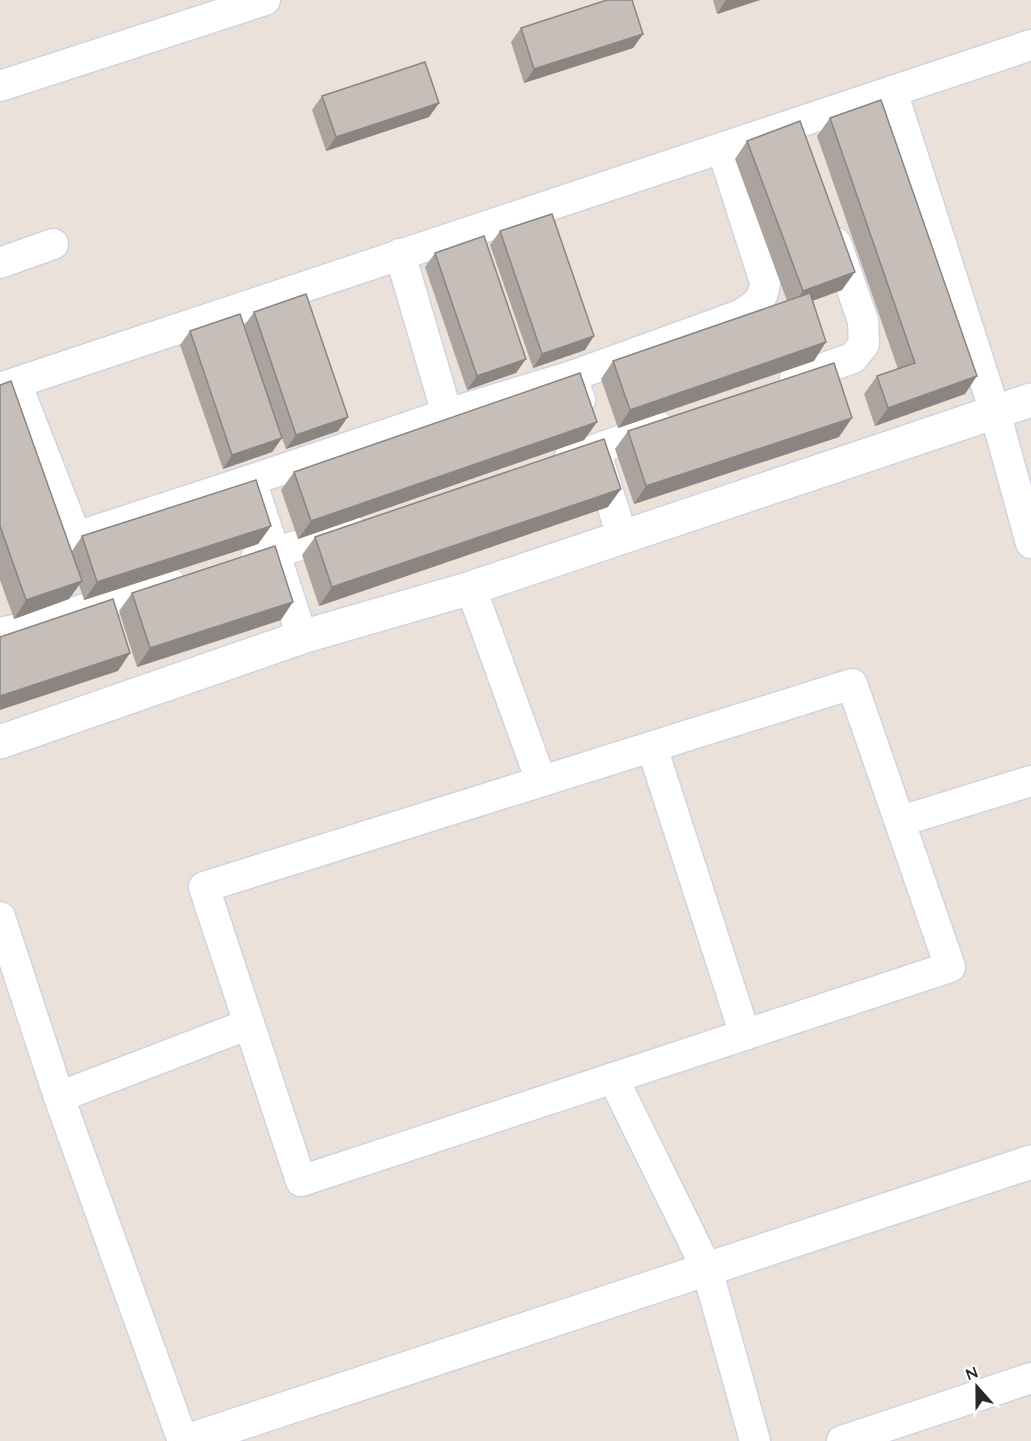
<svg xmlns="http://www.w3.org/2000/svg" width="1031" height="1441" font-family="Quicksand,sans-serif">
<style>
.lines{fill:none;stroke-linecap:round;stroke-linejoin:round}
.minor-casing{stroke:#ced4e2;stroke-width:33}
.tertiary-casing{stroke:#ced4e2;stroke-width:36}
.minor{stroke:#fff;stroke-width:30}
.tertiary{stroke:#fff;stroke-width:33}
.wall{fill:#aaa39e}
.shaded-wall{fill:#8b8581}
.building{fill:#c6beb8;stroke:#8b8581;stroke-width:1.5}
</style>
<rect width="100%" height="100%" fill="#ece1d8"/>
<g class="lines">
<!-- minor casing -->
<g class="minor-casing">
<g id="minor">
<polyline points="0,86 265,0"/>
<polyline points="892,91 995,412 1031,543"/>
<polyline points="400,254 447,414"/>
<polyline points="0,263 53,244"/>
<path d="M572,376L740,315C755,306 764,300 765,282L722,148"/>
<polyline points="795,378 853,358 864,344 863,321 836,243"/>
<polyline points="16,383 76,537 251,480 302,637"/>
<polyline points="0,388 1031,45"/>
<polyline points="569,459 659,427"/>
<polyline points="599,463 622,536"/>
<polyline points="251,480 447,414 572,376 580,400"/>
<polyline points="256,558 351,530"/>
<polyline points="471,588 541,781"/>
<polyline points="0,633 19,629 170,583"/>
<polygon points="852,684 950,967 301,1181 204,887"/>
<polyline points="652,747 745,1035"/>
<polyline points="901,821 1031,781"/>
<polyline points="0,917 59,1097 183,1441"/>
<polyline points="613,1078 707,1269 755,1441"/>
<polyline points="59,1097 249,1024"/>
<polyline points="842,1441 1031,1378"/>
</g>
</g>
<!-- tertiary casing -->
<g class="tertiary-casing">
<g id="tertiary">
<polyline points="0,742 302,637 471,588 1031,400"/>
<polyline points="187,1441 1031,1162"/>
</g>
</g>
<!-- minor -->
<use href="#minor" class="minor"/>
<!-- tertiary -->
<use href="#tertiary" class="tertiary"/>
</g>
<!-- wall -->
<g class="wall">
<polygon points="713,0 760,0 717,14"/>
<polygon points="521,28 643,34 633,48 524,83 511,42"/>
<polygon points="322,96 439,103 429,117 326,151 312,110"/>
<polygon points="830,118 965,394 875,426 864,394 877,376 898,369 817,136"/>
<polygon points="747,141 842,290 812,301 814,361 618,428 601,379 613,361 787,301 735,159"/>
<polygon points="500,231 585,350 533,368 490,245"/>
<polygon points="435,253 516,373 467,390 425,267"/>
<polygon points="254,312 338,431 286,449 250,345 282,438 272,452 223,469 180,345 190,331 244,326"/>
<polygon points="0,385 72,551 82,536 271,526 258,544 84,600 79,585 69,599 14,619 0,580"/>
<polygon points="597,422 584,440 298,539 281,490 294,472"/>
<polygon points="628,431 839,437 634,504 615,449"/>
<polygon points="608,507 319,606 302,555 315,537"/>
<polygon points="132,593 281,620 137,667 119,611"/>
</g>
<!-- shaded-wall -->
<g class="shaded-wall">
<polygon points="726,0 760,0 717,14"/>
<polygon points="643,34 633,48 524,83 534,69"/>
<polygon points="439,103 429,117 326,151 336,137"/>
<polygon points="855,272 842,290 790,309 803,291"/>
<polygon points="594,336 585,350 533,368 542,354"/>
<polygon points="826,342 814,361 618,428 630,410"/>
<polygon points="526,359 516,373 467,390 477,376"/>
<polygon points="977,376 965,394 875,426 888,408"/>
<polygon points="348,417 338,431 286,449 296,435"/>
<polygon points="852,418 839,437 634,504 646,486"/>
<polygon points="597,422 584,440 298,539 311,521"/>
<polygon points="282,438 272,452 223,469 232,455"/>
<polygon points="621,489 608,507 319,606 332,587"/>
<polygon points="271,526 258,544 84,600 97,582"/>
<polygon points="82,581 69,599 14,619 26,600"/>
<polygon points="293,602 281,620 137,667 150,648"/>
<polygon points="130,653 118,671 0,710 0,696"/>
</g>
<!-- building -->
<g class="building">
<polygon points="607,0 632,0 643,34 534,69 521,28"/>
<polygon points="425,62 439,103 336,137 322,96"/>
<polygon points="881,100 977,376 888,408 877,376 915,363 830,118"/>
<polygon points="800,121 855,272 803,291 747,141"/>
<polygon points="552,214 594,336 542,354 500,231"/>
<polygon points="484,236 526,359 477,376 435,253"/>
<polygon points="810,293 826,342 630,410 613,361"/>
<polygon points="306,294 348,417 296,435 254,312"/>
<polygon points="240,314 282,438 232,455 190,331"/>
<polygon points="834,363 852,418 646,486 628,431"/>
<polygon points="580,373 597,422 311,521 294,472"/>
<polygon points="11,381 82,581 26,600 0,526 0,385"/>
<polygon points="604,439 621,489 332,587 315,537"/>
<polygon points="256,480 271,526 97,582 82,536"/>
<polygon points="275,546 293,602 150,648 132,593"/>
<polygon points="113,599 130,653 0,696 0,637"/>
</g>
<!-- north arrow -->
<g transform="translate(977 1387) rotate(339)" stroke="#ffffff" stroke-width="4.5" paint-order="stroke">
<path d="M0-4.5L10 22L0 15L-10 22Z" fill="#282828"/>
<text y="-9" font-size="16" font-weight="bold" text-anchor="middle" fill="#282828">N</text>
</g>
</svg>
